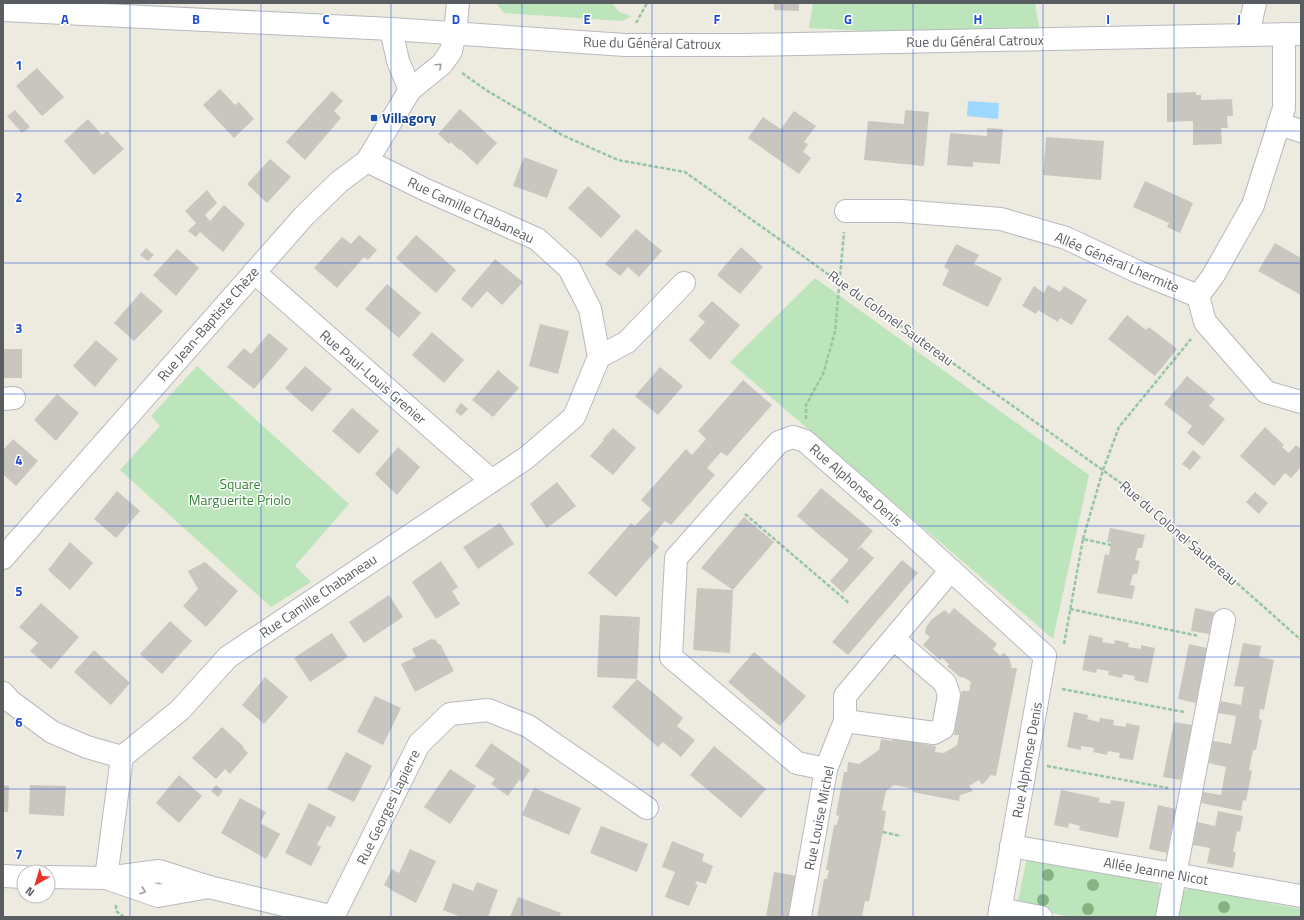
<svg xmlns="http://www.w3.org/2000/svg" width="1304" height="920" font-family="'Titillium Web',sans-serif">
<style>
.green{fill:#bde5bc}
.water{fill:#9ed7ff}
.building{fill:#c9c6c0}
.lines{fill:none;stroke-linecap:round;stroke-linejoin:round}
.minor-casing{stroke:#b6b9be;stroke-width:24}
.path{stroke:#95c6a2;stroke-width:2.5;stroke-dasharray:4 2;stroke-linecap:butt}
.minor{stroke:#fff;stroke-width:22}
.tree{fill:#87b382}
.oneway{stroke:#9b9ea1}
.grid{fill:none;stroke:#1d4ed8;stroke-width:1;stroke-opacity:0.55}
.transit-dot{fill:#1a4fb4;stroke:#fff;stroke-width:1.5}
.labels{text-anchor:middle;stroke-width:3;stroke-linejoin:round;paint-order:stroke}
.street-label{font-size:14px;fill:#595d62;stroke:#fff}
.transit-label{font-size:14px;font-weight:bold;fill:#164399;stroke:#fff;text-anchor:start}
.park-label{font-size:14px;fill:#348636;stroke:#fff}
.grid-label{font-size:13px;text-anchor:middle;font-weight:bold;fill:#1d4ed8;stroke:#fff;stroke-width:3;stroke-linejoin:round;paint-order:stroke}
</style>
<rect width="100%" height="100%" fill="#edeae0"/>
<!-- green -->
<g class="green">
<polygon points="496,3 612,3 619,12 632,16 622,21 504,13"/>
<polygon points="813,3 1035,3 1041,40 809,28"/>
<polygon points="815,278 1089,475 1053,639 730,362"/>
<polygon points="197,366 349,504 295,566 311,582 271,607 120,470 160,426 151,416"/>
<path d="M1027,857L1157,883C1165,891 1158,907 1156,917H1072L1017,906Z"/>
<polygon points="1188,888 1301,909 1301,917 1176,917 1181,893"/>
</g>
<!-- water -->
<polygon class="water" points="968,101 999,103 998,119 967,116"/>
<!-- building -->
<g class="building">
<polygon points="774,3 799,4 799,11 774,10"/>
<polygon points="37,68 64,97 42,116 16,86"/>
<polygon points="220,89 235,105 239,102 254,119 234,138 203,105"/>
<polygon points="332,91 343,101 334,111 341,118 305,160 286,142"/>
<polygon points="1196,92 1196,95 1201,95 1201,100 1232,99 1233,116 1227,116 1228,128 1221,128 1222,144 1193,145 1193,121 1167,122 1167,93"/>
<polygon points="460,109 497,143 477,165 460,149 459,150 451,142 449,144 438,134"/>
<polygon points="15,110 30,127 22,133 7,116"/>
<polygon points="905,110 929,112 924,166 864,160 868,121 904,124"/>
<polygon points="794,111 816,126 804,142 808,144 803,152 811,158 799,174 748,138 763,117 781,129"/>
<polygon points="88,119 102,135 107,131 124,149 94,175 64,141"/>
<polygon points="987,128 1003,129 1000,164 973,162 973,167 947,165 950,133 987,136"/>
<polygon points="1046,137 1104,141 1101,180 1043,175"/>
<polygon points="524,157 558,170 547,198 513,186"/>
<polygon points="270,159 291,177 267,203 247,184"/>
<polygon points="1145,181 1193,203 1180,233 1167,227 1169,223 1133,207"/>
<polygon points="588,186 621,216 601,238 568,208"/>
<polygon points="207,190 217,203 205,215 210,221 224,205 245,224 223,252 200,232 196,237 188,231 196,223 185,211"/>
<polygon points="636,229 662,251 639,277 628,267 620,276 605,264"/>
<polygon points="359,235 377,250 368,260 364,257 337,288 314,268 342,237 351,244"/>
<polygon points="416,235 456,270 436,293 396,258"/>
<polygon points="1275,243 1301,258 1301,295 1258,271"/>
<polygon points="956,244 979,255 974,264 1002,278 988,307 942,285 949,270 944,267"/>
<polygon points="741,247 763,267 740,294 717,275"/>
<polygon points="146,248 154,255 148,261 140,255"/>
<polygon points="177,249 199,268 176,296 153,275"/>
<polygon points="495,259 523,282 502,305 487,291 472,308 461,299"/>
<polygon points="387,284 421,313 399,338 365,309"/>
<polygon points="1048,285 1060,292 1064,286 1087,300 1072,325 1060,318 1058,322 1038,310 1036,314 1022,306 1034,286 1044,293"/>
<polygon points="141,292 163,311 134,341 114,323"/>
<polygon points="712,301 740,325 710,360 689,340 705,322 698,316"/>
<polygon points="1127,315 1146,330 1149,327 1177,349 1155,376 1108,339"/>
<polygon points="540,324 569,331 558,374 529,366"/>
<polygon points="432,332 464,360 444,383 412,355"/>
<polygon points="269,333 288,349 254,389 227,367 244,348 251,354"/>
<polygon points="96,340 118,359 95,387 73,366"/>
<rect x="3" y="349" width="19" height="29"/>
<polygon points="305,366 332,389 312,412 285,388"/>
<polygon points="660,367 683,386 658,415 635,396"/>
<polygon points="498,370 519,388 493,417 472,400"/>
<polygon points="1187,376 1215,399 1209,406 1225,419 1203,446 1187,433 1192,426 1164,404"/>
<polygon points="743,380 772,405 727,456 721,452 707,468 715,475 671,525 665,521 650,539 659,547 616,597 588,573 631,523 635,526 651,509 641,500 686,449 692,455 706,439 698,431"/>
<polygon points="57,394 79,413 56,441 34,420"/>
<polygon points="461,403 468,409 461,416 455,411"/>
<polygon points="352,408 379,431 359,454 332,431"/>
<polygon points="1265,427 1284,445 1282,447 1289,453 1296,445 1301,449 1301,467 1291,478 1285,473 1274,486 1240,456"/>
<polygon points="613,428 636,448 613,475 590,456 604,440 603,439"/>
<polygon points="13,439 38,461 16,486 3,474 3,450"/>
<polygon points="398,447 420,467 397,495 375,474"/>
<polygon points="1193,450 1201,457 1190,470 1182,464"/>
<polygon points="557,482 576,506 547,528 530,504"/>
<polygon points="821,488 873,531 856,551 861,547 874,558 843,593 830,581 849,560 797,516"/>
<polygon points="117,491 140,511 116,538 94,519"/>
<polygon points="1255,492 1268,503 1259,514 1246,502"/>
<polygon points="744,517 774,542 733,590 730,653 693,650 697,588 733,590 701,568"/>
<polygon points="500,523 514,544 478,569 463,547"/>
<polygon points="1110,528 1145,535 1142,548 1138,548 1135,560 1140,561 1137,574 1133,574 1130,585 1135,586 1132,599 1097,593 1105,554 1109,555 1111,542 1107,542"/>
<polygon points="70,542 93,563 70,590 48,570"/>
<polygon points="902,560 918,573 848,655 832,642"/>
<polygon points="441,561 458,587 452,591 460,604 436,619 412,582"/>
<polygon points="205,562 238,591 206,627 183,606 198,589 188,571"/>
<polygon points="389,595 403,617 364,643 349,622"/>
<polygon points="41,603 79,637 51,669 30,651 38,643 19,627"/>
<polygon points="954,608 997,644 993,649 1000,656 1004,653 1009,658 1012,668 1017,668 996,776 991,775 982,785 979,780 969,786 973,791 960,795 959,801 913,792 914,789 894,785 886,791 882,810 886,811 883,832 869,902 865,901 862,917 817,917 824,879 827,879 829,870 826,870 834,825 837,825 839,816 836,815 844,772 847,772 848,762 859,764 879,750 881,739 892,741 893,739 936,746 935,752 944,753 957,745 959,735 954,735 962,691 969,691 971,682 965,678 960,677 947,666 949,664 942,658 940,660 923,645 930,637 925,633 926,627 932,619 945,610 949,614"/>
<polygon points="1195,608 1214,612 1209,634 1191,631"/>
<polygon points="600,615 640,617 637,679 597,677"/>
<polygon points="170,621 192,641 162,674 140,654"/>
<polygon points="332,633 348,657 310,682 294,658"/>
<polygon points="1089,635 1103,638 1102,642 1114,644 1115,640 1129,643 1128,647 1141,649 1141,645 1155,648 1148,683 1134,680 1135,676 1123,674 1122,678 1108,675 1109,671 1097,669 1096,673 1082,670"/>
<polygon points="431,639 436,640 438,644 440,644 454,671 415,692 401,664 416,657 412,649"/>
<polygon points="1243,643 1261,646 1259,657 1274,660 1264,710 1260,709 1259,719 1262,720 1256,750 1253,750 1249,770 1252,771 1246,801 1243,800 1241,811 1201,803 1203,792 1221,795 1226,767 1209,763 1213,741 1231,744 1236,716 1218,713 1221,701 1241,705 1244,687 1234,686"/>
<polygon points="1189,644 1207,648 1196,703 1178,699"/>
<polygon points="94,650 130,683 111,705 74,672"/>
<polygon points="754,652 806,696 780,726 728,682"/>
<polygon points="265,677 288,697 264,724 242,705"/>
<polygon points="637,679 683,718 677,726 695,740 681,757 663,742 658,747 612,707"/>
<polygon points="375,696 401,708 383,745 357,732"/>
<polygon points="1074,712 1088,715 1087,719 1099,722 1100,718 1114,720 1113,725 1126,727 1126,723 1140,726 1133,760 1119,758 1120,753 1108,751 1107,755 1093,752 1094,748 1081,746 1081,750 1067,747"/>
<polygon points="1174,722 1192,725 1181,780 1163,777"/>
<polygon points="222,727 244,747 243,748 248,753 230,774 225,769 216,779 192,758"/>
<polygon points="491,743 530,770 522,782 519,780 508,796 491,784 495,779 475,766"/>
<polygon points="714,746 766,789 741,818 690,775"/>
<polygon points="346,752 372,766 354,802 327,789"/>
<polygon points="450,769 476,786 450,824 424,807"/>
<polygon points="179,775 202,796 179,823 156,803"/>
<polygon points="3,785 9,786 8,812 3,812"/>
<polygon points="30,785 66,786 64,816 29,814"/>
<polygon points="216,785 223,791 218,797 211,791"/>
<polygon points="534,788 581,808 569,835 522,815"/>
<polygon points="1061,790 1100,798 1099,802 1110,804 1111,800 1125,802 1118,838 1079,830 1080,826 1069,823 1068,828 1054,825"/>
<polygon points="240,798 266,812 260,823 280,834 266,859 221,833"/>
<polygon points="309,803 336,817 331,827 327,826 317,845 321,847 311,866 285,853"/>
<polygon points="1158,805 1176,809 1167,853 1149,849"/>
<polygon points="1218,811 1243,816 1240,832 1237,831 1233,852 1236,852 1233,868 1207,863 1210,848 1193,845 1197,822 1215,826"/>
<polygon points="601,826 648,844 637,872 590,853"/>
<polygon points="672,841 704,854 702,861 713,866 706,884 697,881 695,884 698,885 689,906 665,897 675,872 662,867"/>
<polygon points="410,849 436,861 416,903 391,890 391,889 384,885 392,869 399,873"/>
<polygon points="774,872 797,876 789,917 766,917"/>
<polygon points="477,882 498,890 488,917 461,917 443,910 453,883 473,891"/>
<polygon points="518,897 561,913 559,917 510,917"/>
</g>
<g class="lines">
<!-- minor casing -->
<g class="minor-casing">
<g id="minor">
<polyline points="3,10 391,29 625,45 745,45 1301,34"/>
<polyline points="391,29 398,61 410,90"/>
<polyline points="1248,35 1255,3"/>
<polyline points="1279,124 1301,131"/>
<polyline points="846,211 901,211 1001,219 1066,238 1136,271 1198,296 1213,276 1253,205 1284,108 1284,34"/>
<polyline points="254,272 492,481"/>
<polyline points="1198,296 1205,322 1266,392 1301,402"/>
<polyline points="599,357 627,342 684,283"/>
<polyline points="3,399 14,398"/>
<polyline points="3,558 304,216 339,182 367,161 410,90 442,64 451,51 455,33 458,3"/>
<polyline points="3,693 10,701 52,732 87,747 122,757"/>
<polyline points="845,721 934,733 943,728 949,695 945,683 894,639"/>
<polyline points="826,769 797,763 671,657 676,558 779,442 793,437 805,441 909,532 1045,656 999,917"/>
<polyline points="1011,846 1301,896"/>
<polyline points="3,876 24,877"/>
<polyline points="48,877 106,878 159,871 209,887 158,896 106,878"/>
<polyline points="106,878 122,757 180,710 228,657 526,458 574,417 599,357 590,309 569,268 537,239 426,190 367,161"/>
<polyline points="209,887 334,917"/>
<polyline points="1000,909 1041,917"/>
<polyline points="333,917 419,744 450,714 488,710 528,726 647,808"/>
<polyline points="800,917 826,769 845,721 845,696 951,570"/>
<polyline points="1167,917 1224,620"/>
</g>
</g>
<!-- path -->
<g class="path">
<polyline points="636,23 647,3"/>
<polyline points="462,73 486,90 562,135 618,160 685,172 1139,496 1301,640"/>
<polyline points="806,419 806,405 823,374 835,332 844,232"/>
<polyline points="745,514 849,603"/>
<polyline points="1083,539 1103,470 1119,427 1191,339"/>
<polyline points="1070,609 1199,636"/>
<polyline points="1064,644 1083,539 1111,545"/>
<polyline points="1062,689 1184,712"/>
<polyline points="1047,766 1168,788"/>
<polyline points="883,832 901,836"/>
<polyline points="116,905 116,911 124,917"/>
</g>
<!-- minor -->
<use href="#minor" class="minor"/>
</g>
<!-- trees -->
<g class="tree">
<circle cx="1048" cy="875" r="6"/>
<circle cx="1093" cy="885" r="6"/>
<circle cx="1043" cy="900" r="6"/>
<circle cx="1224" cy="907" r="6"/>
<circle cx="1088" cy="909" r="6"/>
</g>
<!-- one-way arrows -->
<defs><path id="oneway-chevron" d="M-2-3.5L2.5 0L-2 3.5" fill="none" stroke-width="1.6" stroke-linecap="round" stroke-linejoin="round"/></defs>
<g class="oneway">
<use href="#oneway-chevron" transform="translate(439 66) rotate(-43)"/>
<use href="#oneway-chevron" transform="translate(143 891) rotate(19)"/>
</g>
<!-- grid -->
<path class="grid" d="M130,3V917M261,3V917M391,3V917M522,3V917M652,3V917M782,3V917M913,3V917M1043,3V917M1174,3V917M3,131H1301M3,263H1301M3,394H1301M3,526H1301M3,657H1301M3,789H1301"/>
<!-- markers -->
<rect class="transit-dot" x="370" y="114" width="8" height="8" rx="2"/>
<g class="labels">
<!-- street labels -->
<g class="street-label">
<text transform="translate(975 41) rotate(-1)" y="5">Rue du Général Catroux</text>
<text transform="translate(652 43) rotate(1)" y="5">Rue du Général Catroux</text>
<text transform="translate(471 210) rotate(25)" y="5">Rue Camille Chabaneau</text>
<text transform="translate(1117 262) rotate(23)" y="5">Allée Général Lhermite</text>
<text transform="translate(891 318) rotate(36)" y="5">Rue du Colonel Sautereau</text>
<text transform="translate(208 324) rotate(-49)" y="5">Rue Jean-Baptiste Chèze</text>
<text transform="translate(373 377) rotate(41)" y="5">Rue Paul-Louis Grenier</text>
<text transform="translate(856 485) rotate(41)" y="5">Rue Alphonse Denis</text>
<text transform="translate(1179 533) rotate(41)" y="5">Rue du Colonel Sautereau</text>
<text transform="translate(318 596) rotate(-34)" y="5">Rue Camille Chabaneau</text>
<text transform="translate(1027 760) rotate(-80)" y="5">Rue Alphonse Denis</text>
<text transform="translate(388 807) rotate(-64)" y="5">Rue Georges Lapierre</text>
<text transform="translate(819 818) rotate(-79)" y="5">Rue Louise Michel</text>
<text transform="translate(1156 871) rotate(10)" y="5">Allée Jeanne Nicot</text>
</g>
<!-- transit labels -->
<g class="transit-label">
<text x="382" y="123">Villagory</text>
</g>
<!-- park labels -->
<g class="park-label">
<text x="240" y="489">Square<tspan x="240" dy="16">Marguerite Priolo</tspan></text>
</g>
</g>
<g class="grid-label">
<text x="65" y="24">A</text>
<text x="196" y="24">B</text>
<text x="326" y="24">C</text>
<text x="456" y="24">D</text>
<text x="587" y="24">E</text>
<text x="717" y="24">F</text>
<text x="848" y="24">G</text>
<text x="978" y="24">H</text>
<text x="1108" y="24">I</text>
<text x="1239" y="24">J</text>
<text x="19" y="70">1</text>
<text x="19" y="202">2</text>
<text x="19" y="333">3</text>
<text x="19" y="465">4</text>
<text x="19" y="596">5</text>
<text x="19" y="727">6</text>
<text x="19" y="859">7</text>
</g>
<!-- border -->
<rect width="1304" height="920" fill="none" stroke="#595d62" stroke-width="8"/>
<!-- north arrow -->
<g transform="translate(36 884) rotate(218)"><circle r="19" fill="#ffffff" stroke="#bdbec0"/>
<path d="M0-3L7 15L0 10L-7 15Z" fill="#eb3328"/>
<text y="-6" font-size="11" font-weight="bold" text-anchor="middle" fill="#595d62">N</text>
</g>
</svg>
